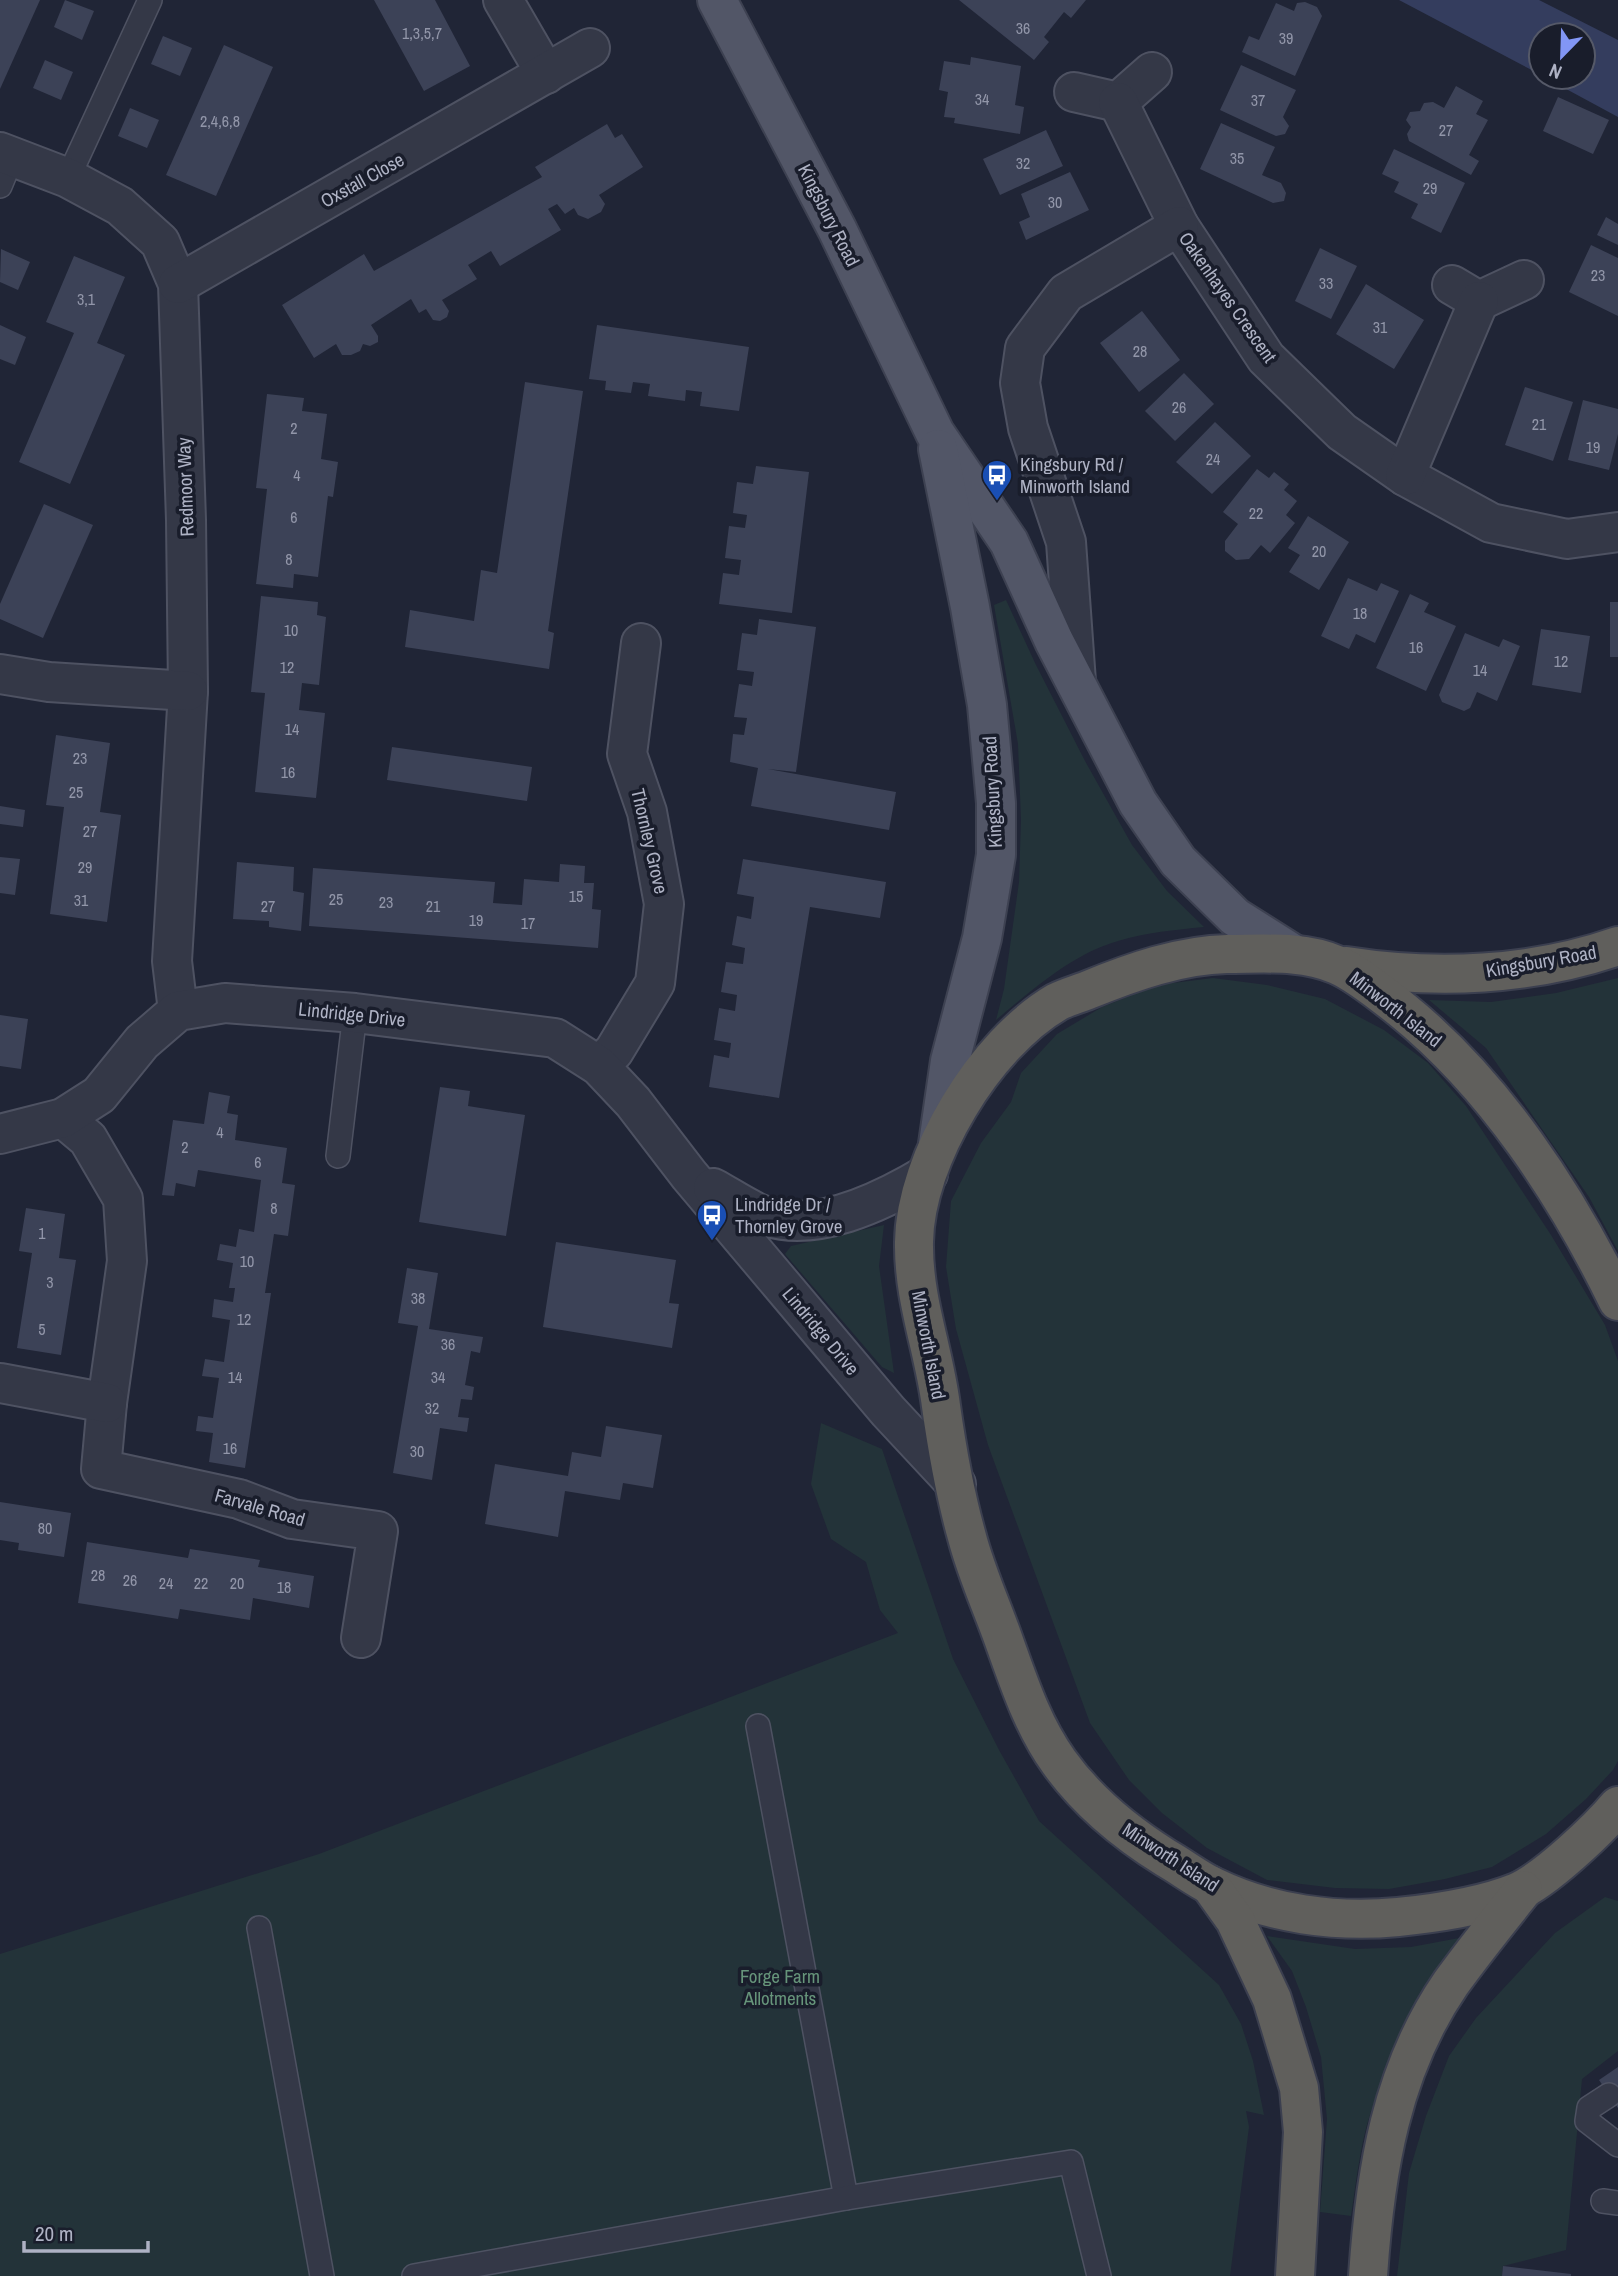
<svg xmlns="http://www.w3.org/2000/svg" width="1618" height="2276" font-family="'Archivo Narrow',sans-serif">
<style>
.green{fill:#233339}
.water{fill:#343d5e}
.building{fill:#3c4257}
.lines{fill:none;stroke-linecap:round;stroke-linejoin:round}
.service-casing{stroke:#4e5262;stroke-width:26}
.minor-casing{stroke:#4e5262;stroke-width:42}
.primary-casing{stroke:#3d4151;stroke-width:42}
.trunk-casing{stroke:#3b3f4f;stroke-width:42}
.service{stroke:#343847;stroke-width:23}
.minor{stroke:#343847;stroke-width:38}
.primary{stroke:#525667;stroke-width:38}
.trunk{stroke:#605f5c;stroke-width:38}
.labels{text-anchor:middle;stroke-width:7;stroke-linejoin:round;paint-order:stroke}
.number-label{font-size:16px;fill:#9296a9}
.street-label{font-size:19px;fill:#aeb2c4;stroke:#191d2b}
.poi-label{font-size:19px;fill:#aeb2c4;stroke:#191d2b;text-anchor:start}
.park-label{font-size:19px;fill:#66947a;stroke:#191d2b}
</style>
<rect width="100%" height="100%" fill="#202536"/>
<!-- green -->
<g class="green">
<path d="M1006,600L1036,665L1085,761L1132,845L1167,891L1204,927C1175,930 1147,932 1118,941C1072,954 1032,990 996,1020L1004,989L1019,882L1021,820L1018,744L994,605Z"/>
<polygon points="1213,978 1267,985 1325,999 1384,1030 1428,1063 1466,1106 1551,1235 1605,1325 1618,1361 1618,1761 1613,1770 1586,1799 1546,1834 1492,1867 1445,1879 1389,1889 1335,1888 1267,1880 1207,1848 1162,1813 1129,1780 1090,1723 988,1445 956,1329 946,1267 951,1201 981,1143 1011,1102 1021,1073 1057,1034 1102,1007 1157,985"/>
<polygon points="1618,978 1618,1251 1589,1197 1486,1048 1429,1000 1491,1002 1556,993"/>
<polygon points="884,1225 879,1266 894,1373 882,1367 785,1254 791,1246"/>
<polygon points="821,1423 882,1449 953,1659 999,1750 1039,1821 1219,1985 1241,2024 1253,2061 1264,2115 1246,2111 1249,2127 1230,2276 0,2276 0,1954 319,1854 898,1633 880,1610 866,1562 831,1539 811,1484"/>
<polygon points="1605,1897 1618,1901 1618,2051 1582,2079 1566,2250 1503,2266 1502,2276 1397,2276 1409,2173 1426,2116 1449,2056 1476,2018 1555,1933"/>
<path d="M1267,1936L1355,1949L1411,1947L1470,1936C1437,1989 1397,2042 1375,2100C1361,2136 1357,2177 1351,2216L1320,2212L1327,2119L1321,2057L1306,2007L1292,1971Z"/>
</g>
<!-- water -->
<polygon class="water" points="1399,0 1539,0 1618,40 1618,117 1544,77 1583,77 1583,35 1541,35 1541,75"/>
<!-- building -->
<g class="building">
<polygon points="0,0 40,0 0,89"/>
<polygon points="65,0 94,11 82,40 54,27"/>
<polygon points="374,0 435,0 470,66 424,91"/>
<polygon points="959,0 1086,0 1071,18 1064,12 1044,37 1049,42 1034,60"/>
<polygon points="1305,2 1317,7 1322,16 1295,76 1242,52 1249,36 1259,40 1276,3 1294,11 1297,3"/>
<polygon points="163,36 192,48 180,76 151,64"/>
<polygon points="224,45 273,67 216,196 166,175"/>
<polygon points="971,57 1021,66 1015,105 1024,107 1020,134 954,123 955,118 944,117 948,92 939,90 944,61 970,65"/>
<polygon points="45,60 73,72 61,100 33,88"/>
<polygon points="1241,65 1296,90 1283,117 1289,126 1285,134 1276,136 1220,110"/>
<polygon points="1456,86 1483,101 1476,114 1488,120 1469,155 1479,161 1471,175 1409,141 1407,134 1411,127 1406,120 1410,112 1420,111 1424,103 1433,102 1444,108"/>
<polygon points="1558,97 1609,120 1593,154 1543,131"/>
<polygon points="130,108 159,120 147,148 118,136"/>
<polygon points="1221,123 1275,147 1262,175 1281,183 1286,193 1284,201 1273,203 1200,169"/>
<polygon points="607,124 615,138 622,134 643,167 599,195 605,204 601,212 588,219 578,215 574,208 565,214 557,204 548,209 561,230 500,266 491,251 468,265 477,279 442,300 449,311 447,317 440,321 433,320 426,309 419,313 411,299 371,325 378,336 378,342 370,346 363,344 360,351 351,355 342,355 336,344 314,358 282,305 364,254 374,271 542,177 535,167"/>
<polygon points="1046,130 1063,166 1000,195 983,159"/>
<polygon points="1394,149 1465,183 1441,233 1411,218 1418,204 1394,192 1399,182 1382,174"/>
<polygon points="1070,172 1089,210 1026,240 1019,222 1030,217 1021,194"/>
<polygon points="1606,217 1618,224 1618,245 1597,235"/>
<polygon points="1591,245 1618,258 1618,316 1569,292"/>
<polygon points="1320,248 1357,266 1331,319 1295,301"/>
<polygon points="1,249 30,262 18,290 0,282"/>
<polygon points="74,256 125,277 97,343 125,355 70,484 19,462 74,333 46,322"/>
<polygon points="1366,284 1424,320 1394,369 1336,334"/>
<polygon points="1142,311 1180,360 1139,392 1100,343"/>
<polygon points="0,325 26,337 15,365 0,359"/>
<polygon points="597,325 749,347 739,411 700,406 702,392 686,390 685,401 648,396 650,384 633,382 631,393 605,390 606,381 589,379"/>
<polygon points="1184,373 1214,404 1175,441 1145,411"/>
<polygon points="525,382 583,391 548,631 554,633 549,669 405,647 410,610 474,621 481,570 497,573"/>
<polygon points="1525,387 1573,402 1553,461 1505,445"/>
<polygon points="267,394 304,398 302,411 327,414 321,459 338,462 333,497 328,496 318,577 294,574 293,588 256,584 267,489 256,488"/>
<polygon points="1583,400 1618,409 1618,434 1609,470 1568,460"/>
<polygon points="1215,422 1251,456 1212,494 1176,462"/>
<polygon points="756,466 809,472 792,613 719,604 723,573 739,575 741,560 725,558 729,526 745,528 747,515 733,513 737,482 753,484"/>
<polygon points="1257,469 1269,478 1274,472 1289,484 1284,490 1297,501 1286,515 1295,523 1270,553 1261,545 1249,559 1236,560 1225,551 1225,541 1238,524 1223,512"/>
<polygon points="44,504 93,525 43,638 0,619 0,604"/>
<polygon points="1308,516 1349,542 1319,590 1289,572 1300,555 1288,548"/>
<polygon points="1348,578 1377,591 1381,583 1399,591 1375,643 1356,634 1349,649 1321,636"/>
<polygon points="1410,594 1429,603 1424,612 1456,626 1426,691 1376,668"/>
<polygon points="261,596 318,602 317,615 326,617 319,685 302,683 299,710 325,713 316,798 255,792 265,693 251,692"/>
<rect x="1610" y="602" width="8" height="55"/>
<polygon points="759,619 816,627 796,772 768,769 896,792 889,830 751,806 758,768 730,762 733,734 744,735 747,718 734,717 739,684 752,686 754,672 737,670 742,633 757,635"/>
<polygon points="1541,629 1590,636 1581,693 1532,685"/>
<polygon points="1465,633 1499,647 1503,639 1520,646 1497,701 1477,692 1470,708 1464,711 1442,702 1439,695"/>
<polygon points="56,735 110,743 100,812 121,815 107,922 50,914 64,807 46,805"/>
<polygon points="392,747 532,767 527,801 387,780"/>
<polygon points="0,806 25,810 23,827 0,824"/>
<polygon points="0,857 20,859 15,895 0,893"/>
<polygon points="743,859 886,882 880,918 810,907 779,1098 709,1087 714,1055 729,1058 731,1043 714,1040 719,1008 735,1011 737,995 721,992 726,962 743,964 745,948 732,945 737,916 751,919 754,897 737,894"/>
<polygon points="237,862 294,867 293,891 304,893 301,931 269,927 269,921 233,919"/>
<polygon points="560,864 585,866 584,883 594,883 592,909 601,910 598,948 309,926 313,868 495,882 493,903 522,905 524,879 559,882"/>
<polygon points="0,1015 28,1019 21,1069 0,1066"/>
<polygon points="440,1087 470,1091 468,1106 525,1115 506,1236 419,1222"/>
<polygon points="209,1092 230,1096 227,1113 238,1115 235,1140 287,1148 282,1183 295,1185 288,1236 274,1234 265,1293 271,1293 245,1468 209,1462 213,1433 196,1431 198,1416 213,1418 219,1378 202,1376 205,1359 224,1362 230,1320 212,1317 214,1299 233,1302 235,1288 229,1288 233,1263 217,1260 220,1244 236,1247 239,1229 254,1232 261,1180 198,1170 195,1187 176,1183 174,1196 162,1195 173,1120 204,1124"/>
<polygon points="26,1208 65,1214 59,1258 76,1260 61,1355 17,1348 32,1253 19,1251"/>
<polygon points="556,1242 676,1260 669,1303 679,1304 672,1348 543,1327"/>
<polygon points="407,1268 438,1273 429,1329 483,1337 480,1353 471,1351 465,1385 474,1387 472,1400 461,1399 458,1417 469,1418 467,1432 440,1428 432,1480 393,1473 418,1326 398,1323"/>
<polygon points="606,1426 662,1435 653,1488 623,1483 620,1500 565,1491 558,1537 485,1524 495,1464 568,1476 572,1452 601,1457"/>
<polygon points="0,1502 71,1513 64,1557 18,1550 19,1543 0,1540"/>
<polygon points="87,1542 188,1558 190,1549 260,1560 258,1567 314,1576 309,1608 253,1598 250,1620 180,1609 178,1619 78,1603"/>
<polygon points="1618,2067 1618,2108 1599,2080"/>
<polygon points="1503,2266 1571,2274 1571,2276 1502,2276"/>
</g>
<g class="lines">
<!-- service casing -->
<g class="service-casing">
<g id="service">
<polyline points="68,178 150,0"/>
<polyline points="0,186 12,157"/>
<polyline points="338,1156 355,1013"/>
<polyline points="758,1726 846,2198"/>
<polyline points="259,1928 322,2276"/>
<polyline points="1609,2095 1589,2108 1587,2121 1618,2145"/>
<polyline points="1603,2201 1618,2203"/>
<polyline points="414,2276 846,2198 1071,2162 1099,2276"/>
</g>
</g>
<!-- minor casing -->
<g class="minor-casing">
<g id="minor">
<polyline points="503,0 546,74"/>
<polyline points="1074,92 1118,102 1152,72"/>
<polyline points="1118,102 1179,226 1266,358 1342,432 1405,476 1491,523 1567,539 1618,532"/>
<polyline points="0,152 68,178 120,206 160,242 178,284 186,520 188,691 172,961 178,1011"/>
<polyline points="178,284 590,48"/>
<polyline points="1452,285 1479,301 1524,280"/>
<polyline points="1405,476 1479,301"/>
<polyline points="0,674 49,682 188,691"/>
<polyline points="1076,682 1066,542 1028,428 1020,383 1025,348 1066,293 1179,226"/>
<polyline points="599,1066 614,1051 655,983 664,904 647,812 627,754 641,643"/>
<polyline points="63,1118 88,1139 123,1199 127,1261 107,1403 101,1469 239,1499 292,1519 378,1531 361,1638"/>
<polyline points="0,1134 63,1118 99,1095 142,1042 178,1011 225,1003 355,1013 555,1038 599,1066 633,1102 689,1175 888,1411 956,1484"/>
<path d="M713,1188C728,1196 744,1207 760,1214C813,1236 883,1201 928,1174"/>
<polyline points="0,1383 107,1403"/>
</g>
</g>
<!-- primary casing -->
<g class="primary-casing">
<g id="primary">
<polyline points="717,0 837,229 935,433 1009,542 1054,641 1138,803 1178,861 1235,917 1292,953"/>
<polyline points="938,1144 950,1061 982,938 996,855 996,803 987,705 970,607 938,449"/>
</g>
</g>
<!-- trunk casing -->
<g class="trunk-casing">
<g id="trunk">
<path d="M1346,966C1436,980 1532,976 1618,946"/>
<path d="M1618,1301C1566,1194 1494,1084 1401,1009C1383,995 1358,974 1337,965C1303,950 1264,954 1227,954C1180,955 1132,972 1088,990C1078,994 1067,997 1057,1002C985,1044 915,1159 914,1242C913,1299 934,1350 941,1406C947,1449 955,1494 967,1537C976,1572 992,1607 1004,1641C1019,1683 1033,1726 1059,1762C1087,1801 1126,1833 1166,1858C1182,1867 1197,1879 1214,1887C1270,1914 1335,1923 1398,1917C1437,1913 1480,1907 1517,1892C1545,1880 1598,1830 1618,1806"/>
<polyline points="1210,1885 1235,1920 1272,1999 1299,2088 1303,2132 1295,2276"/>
<path d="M1368,2276C1375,2172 1391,2070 1451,1983C1474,1951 1499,1920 1523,1890"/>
</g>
</g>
<!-- service -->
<use href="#service" class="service"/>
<!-- minor -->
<use href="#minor" class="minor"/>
<!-- primary -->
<use href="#primary" class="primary"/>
<!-- trunk -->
<use href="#trunk" class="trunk"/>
</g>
<!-- icons -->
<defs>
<g id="bus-pin" transform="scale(1.575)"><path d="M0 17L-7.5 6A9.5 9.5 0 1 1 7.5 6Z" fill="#1a4fb4" stroke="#191d2b"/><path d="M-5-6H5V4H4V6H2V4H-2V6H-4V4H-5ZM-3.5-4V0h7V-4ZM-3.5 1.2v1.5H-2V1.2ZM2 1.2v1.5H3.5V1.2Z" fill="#fff"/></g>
</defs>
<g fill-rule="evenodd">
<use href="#bus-pin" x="997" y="475"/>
<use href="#bus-pin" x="712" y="1215"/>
</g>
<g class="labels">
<!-- number labels -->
<g class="number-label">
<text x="1023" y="34">36</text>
<text x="422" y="39">1,3,5,7</text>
<text x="1286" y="44">39</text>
<text x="982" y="105">34</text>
<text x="1258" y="106">37</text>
<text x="220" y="127">2,4,6,8</text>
<text x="1446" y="136">27</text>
<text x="1237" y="164">35</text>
<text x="1023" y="169">32</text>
<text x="1430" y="194">29</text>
<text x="1055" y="208">30</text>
<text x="1598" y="281">23</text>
<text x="1326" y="289">33</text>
<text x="86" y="305">3,1</text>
<text x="1380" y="333">31</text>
<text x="1140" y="357">28</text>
<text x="1179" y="413">26</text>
<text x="1539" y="430">21</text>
<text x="294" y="434">2</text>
<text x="1593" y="453">19</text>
<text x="1213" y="465">24</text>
<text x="297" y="481">4</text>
<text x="1256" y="519">22</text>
<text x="294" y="523">6</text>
<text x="1319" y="557">20</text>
<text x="289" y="565">8</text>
<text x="1360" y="619">18</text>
<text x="291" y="636">10</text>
<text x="1416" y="653">16</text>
<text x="1561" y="667">12</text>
<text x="287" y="673">12</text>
<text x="1480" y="676">14</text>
<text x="292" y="735">14</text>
<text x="80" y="764">23</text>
<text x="288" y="778">16</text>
<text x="76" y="798">25</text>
<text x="90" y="837">27</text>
<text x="85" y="873">29</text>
<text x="576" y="902">15</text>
<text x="336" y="905">25</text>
<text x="81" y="906">31</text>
<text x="386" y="908">23</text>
<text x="268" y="912">27</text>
<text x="433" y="912">21</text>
<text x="476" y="926">19</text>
<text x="528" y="929">17</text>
<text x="220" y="1138">4</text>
<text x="185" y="1153">2</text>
<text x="258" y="1168">6</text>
<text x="274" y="1214">8</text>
<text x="42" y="1239">1</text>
<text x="247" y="1267">10</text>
<text x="50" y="1288">3</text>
<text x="418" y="1304">38</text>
<text x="244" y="1325">12</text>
<text x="42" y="1335">5</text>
<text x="448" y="1350">36</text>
<text x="235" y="1383">14</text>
<text x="438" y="1383">34</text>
<text x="432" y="1414">32</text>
<text x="230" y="1454">16</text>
<text x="417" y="1457">30</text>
<text x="45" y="1534">80</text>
<text x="98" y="1581">28</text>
<text x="130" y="1586">26</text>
<text x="166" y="1589">24</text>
<text x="201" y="1589">22</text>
<text x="237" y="1589">20</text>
<text x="284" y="1593">18</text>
</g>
<!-- street labels -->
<g class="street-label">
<text transform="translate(362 180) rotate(-29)" y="7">Oxstall Close</text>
<text transform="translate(829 215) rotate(63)" y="7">Kingsbury Road</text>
<text transform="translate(1228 297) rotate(55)" y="7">Oakenhayes Crescent</text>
<text transform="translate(185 487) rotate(-92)" y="7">Redmoor Way</text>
<text transform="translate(992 792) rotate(-93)" y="7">Kingsbury Road</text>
<text transform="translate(650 841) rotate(77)" y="7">Thornley Grove</text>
<text transform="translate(1541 961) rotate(-10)" y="7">Kingsbury Road</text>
<text transform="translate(1396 1009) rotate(38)" y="7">Minworth Island</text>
<text transform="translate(352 1014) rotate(6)" y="7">Lindridge Drive</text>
<text transform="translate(821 1331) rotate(50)" y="7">Lindridge Drive</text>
<text transform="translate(929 1345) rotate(79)" y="7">Minworth Island</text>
<text transform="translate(260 1507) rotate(16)" y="7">Farvale Road</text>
<text transform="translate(1171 1857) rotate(33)" y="7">Minworth Island</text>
</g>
<!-- poi labels -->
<g class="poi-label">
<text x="1020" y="471">Kingsbury Rd /<tspan x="1020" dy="22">Minworth Island</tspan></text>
<text x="735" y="1211">Lindridge Dr /<tspan x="735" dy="22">Thornley Grove</tspan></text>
</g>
<!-- park labels -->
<g class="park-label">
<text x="780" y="1983">Forge Farm<tspan x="780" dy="22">Allotments</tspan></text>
</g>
</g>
<!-- north arrow -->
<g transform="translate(1562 56) rotate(203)"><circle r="33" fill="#191d2b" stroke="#555968" stroke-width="2"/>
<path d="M0-5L12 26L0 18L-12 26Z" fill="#8296f5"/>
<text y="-10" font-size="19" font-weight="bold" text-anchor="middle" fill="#aeb2c4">N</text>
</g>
<!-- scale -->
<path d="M24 2241v10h124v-10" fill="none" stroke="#aeb2c4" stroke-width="3.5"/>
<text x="35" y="2241" font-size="21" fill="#aeb2c4" stroke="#191d2b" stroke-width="5" paint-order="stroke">20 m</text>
</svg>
